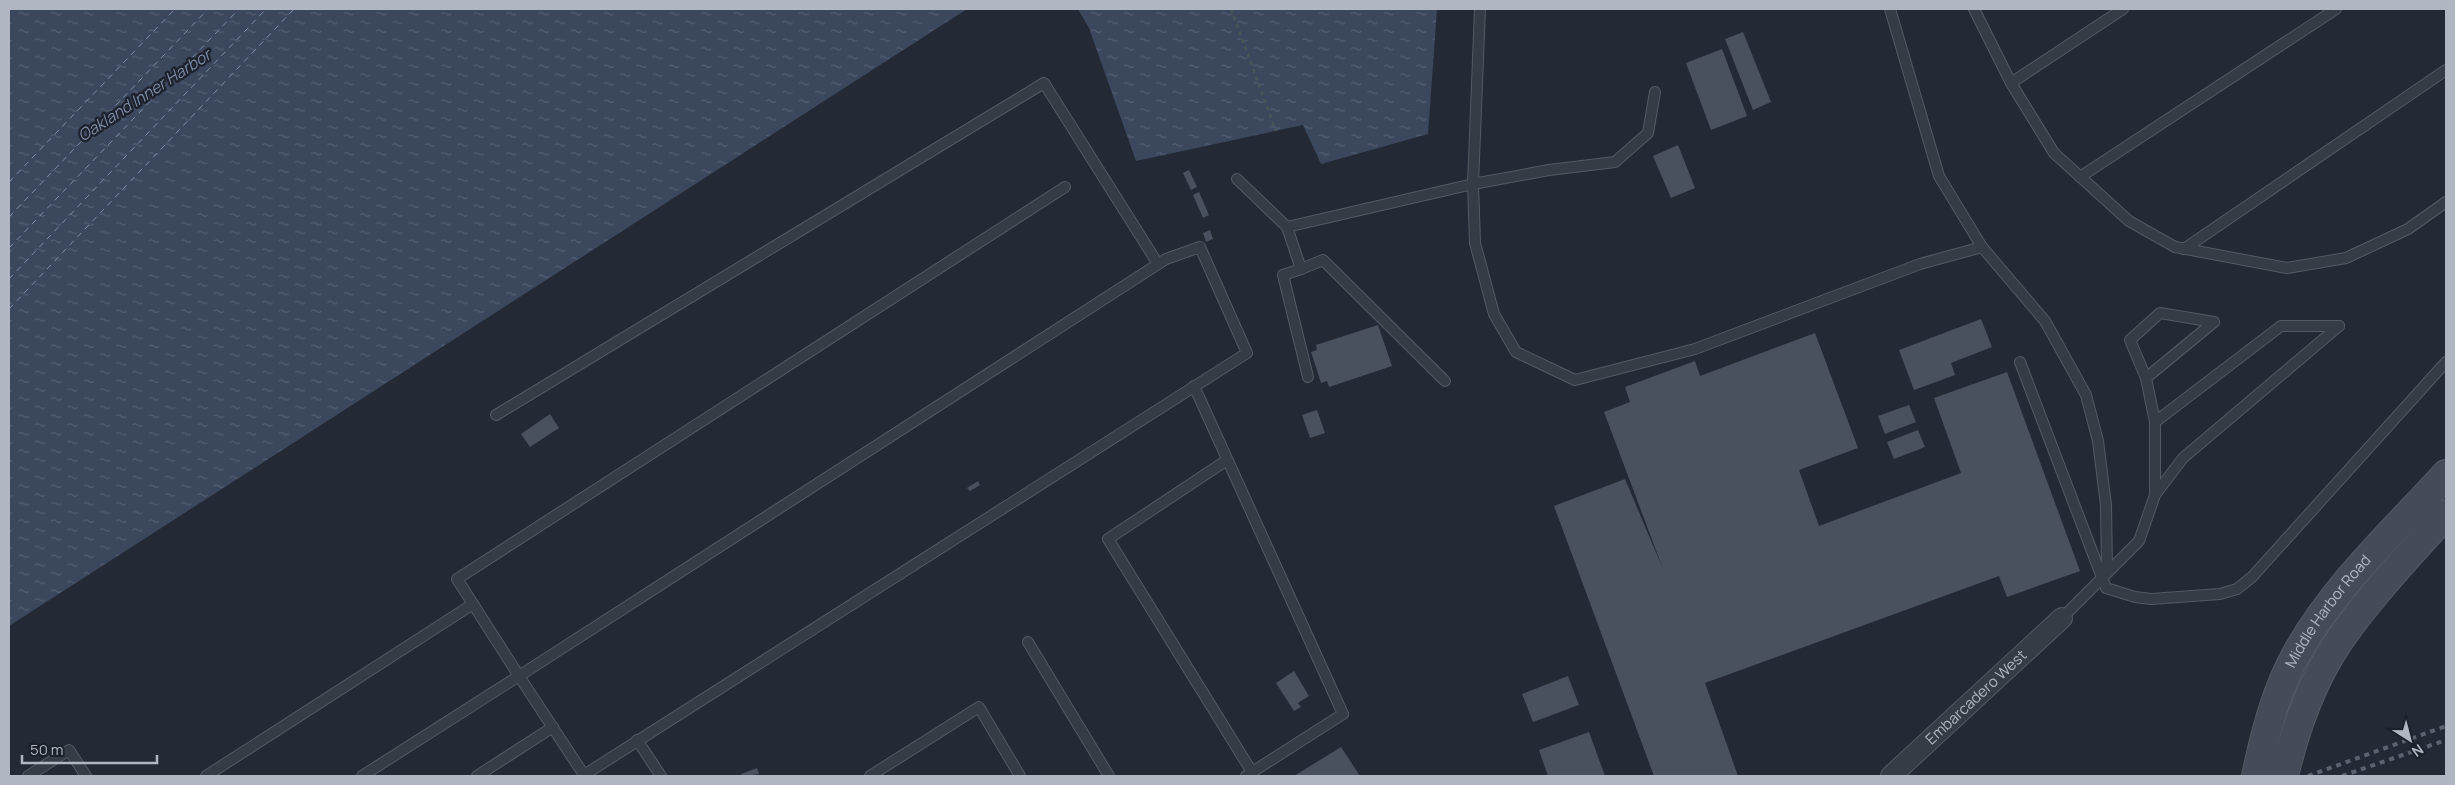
<svg xmlns="http://www.w3.org/2000/svg" width="2455" height="785" font-family="Manrope,sans-serif">
<style>
.water{fill:url(#water-ripples)}
.lines{fill:none;stroke-linecap:round;stroke-linejoin:round}
.ferry{stroke:#7c8da8;stroke-width:1;stroke-dasharray:6 5;stroke-linecap:butt}
.building{fill:#49515f}
.lane-casing{stroke:#545a64;stroke-width:12}
.street-casing{stroke:#545a64;stroke-width:22}
.secondary-casing{stroke:#545a64;stroke-width:30}
.path{stroke:#465558;stroke-width:3;stroke-dasharray:4 4;stroke-linecap:butt}
.lane{stroke:#363c46;stroke-width:10}
.street{stroke:#363c46;stroke-width:20}
.secondary{stroke:#454b58;stroke-width:28}
.rail{stroke:#5b626f;stroke-width:4;stroke-dasharray:5 5;stroke-linecap:butt}
.labels{text-anchor:middle;stroke-width:4.5;stroke-linejoin:round;paint-order:stroke}
.street-label{font-size:15px;fill:#b1b7c2;stroke:#1c212b}
.water-label{font-size:16px;font-style:italic;fill:#7c8da8;stroke:#1c212b}
</style>
<defs>
<pattern id="water-ripples" width="26" height="14" patternUnits="userSpaceOnUse" patternTransform="scale(1.25)"><rect width="26" height="14" fill="#3a475d"/><path d="M2 4q2-2 4 0t4 0M15 11q2-2 4 0t4 0" fill="none" stroke="#545f73"/></pattern>
</defs>
<rect width="100%" height="100%" fill="#232a35"/>
<!-- water -->
<g class="water">
<polygon points="9,9 967,9 9,626"/>
<polygon points="1078,9 1437,9 1428,134 1321,164 1303,125 1136,161 1089,28"/>
</g>
<g class="lines">
<!-- ferry -->
<g class="ferry">
<polyline points="9,182 175,9"/>
<polyline points="9,217 208,9"/>
<polyline points="9,248 239,9"/>
<polyline points="9,279 266,9"/>
<polyline points="9,309 294,9"/>
</g>
</g>
<!-- building -->
<g class="building">
<polygon points="1743,32 1771,102 1753,110 1725,39"/>
<polygon points="1722,49 1747,116 1711,130 1686,63"/>
<polygon points="1678,145 1695,188 1671,198 1653,156"/>
<polygon points="1189,170 1197,187 1191,190 1183,173"/>
<polygon points="1199,192 1209,215 1203,218 1193,195"/>
<polygon points="1210,230 1213,239 1206,242 1203,233"/>
<polygon points="1981,319 1992,347 1951,363 1955,375 1914,390 1899,350"/>
<polygon points="1378,325 1392,366 1329,387 1327,381 1321,383 1311,352 1317,350 1316,345"/>
<polygon points="1815,333 1858,448 1799,470 1819,526 1961,473 1934,398 2007,372 2080,571 2007,597 1999,576 1705,683 1738,776 1654,776 1554,506 1625,479 1663,569 1604,412 1630,402 1625,387 1695,361 1700,376"/>
<polygon points="1909,405 1916,422 1885,434 1878,416"/>
<polygon points="1317,410 1325,433 1310,438 1302,415"/>
<polygon points="550,414 559,428 530,447 521,434"/>
<polygon points="1918,430 1925,447 1894,459 1887,442"/>
<polygon points="978,481 980,485 970,491 967,488"/>
<polygon points="1294,671 1309,696 1298,703 1301,707 1294,711 1276,683"/>
<polygon points="1568,676 1579,705 1533,722 1522,694"/>
<polygon points="1589,732 1605,776 1548,776 1539,750"/>
<polygon points="1341,747 1360,776 1294,776"/>
<polygon points="757,768 759,774 742,776 741,774"/>
</g>
<g class="lines">
<!-- lane casing -->
<g class="lane-casing">
<g id="lane">
<polyline points="1890,9 1939,176 1982,247 2045,321 2086,395 2098,441 2106,505 2107,571"/>
<polyline points="1974,9 2011,83 2054,153 2129,221 2175,247 2287,268 2346,258 2408,229 2446,202"/>
<polyline points="2011,83 2123,9"/>
<polyline points="1655,92 1648,133 1615,162 1549,170 1473,184 1475,243 1494,314 1516,352 1575,380 1695,349 1920,264 1982,247"/>
<polyline points="2080,177 2336,9"/>
<polyline points="1237,179 1287,227 1473,184 1480,9"/>
<polyline points="1287,227 1301,269 1323,260 1445,381"/>
<polygon points="1200,247 1247,353 584,775 519,676 1166,259"/>
<polyline points="2184,249 2446,70"/>
<polyline points="1301,269 1283,275 1308,377"/>
<polyline points="2020,362 2106,588 2135,597 2151,599 2220,594 2237,589 2252,577 2446,362"/>
<polyline points="2146,378 2130,340 2160,313 2214,322"/>
<polyline points="1194,386 1343,714 1246,776"/>
<polyline points="496,415 1044,83 1158,264"/>
<polyline points="2155,422 2146,378 2214,322"/>
<polyline points="1227,460 1108,539 1252,772"/>
<polyline points="2155,495 2155,422 2281,326 2339,326"/>
<polyline points="2062,618 2139,541 2155,495 2183,458 2339,326"/>
<polyline points="1028,642 1109,776"/>
<polyline points="637,740 661,776"/>
<polyline points="28,776 69,750 86,776"/>
<polyline points="206,776 473,604"/>
<polyline points="362,776 519,676 457,579 1065,187"/>
<polyline points="477,776 553,727"/>
<polyline points="870,776 979,707 1020,776"/>
</g>
</g>
<!-- street casing -->
<g class="street-casing">
<g id="street">
<path id="s1" d="M1891,776L2062,618"/>
</g>
</g>
<!-- secondary casing -->
<g class="secondary-casing">
<g id="secondary">
<path id="s2" d="M2256,776C2265,734 2276,689 2298,651C2336,584 2395,530 2446,474"/>
<path d="M2284,776C2296,724 2316,670 2349,627C2378,587 2413,551 2446,514"/>
</g>
</g>
<!-- path -->
<polyline class="path" points="1231,9 1276,131"/>
<!-- lane -->
<use href="#lane" class="lane"/>
<!-- street -->
<use href="#street" class="street"/>
<!-- secondary -->
<use href="#secondary" class="secondary"/>
<!-- rail -->
<g class="rail">
<polyline points="2308,776 2446,726"/>
<polyline points="2342,776 2446,740"/>
</g>
</g>
<g class="labels">
<!-- street labels -->
<g class="street-label">
<text dy="5" stroke="none"><textPath href="#s2" startOffset="182">Middle Harbor Road</textPath></text>
<text dy="5" stroke="none"><textPath href="#s1" startOffset="116">Embarcadero West</textPath></text>
</g>
<!-- water labels -->
<g class="water-label">
<text transform="translate(144 95) rotate(-33)" y="6">Oakland Inner Harbor</text>
</g>
</g>
<!-- border -->
<rect width="2455" height="785" fill="none" stroke="#b1b7c2" stroke-width="20"/>
<!-- north arrow -->
<g transform="translate(2410 740) rotate(144)" stroke="#1c212b" stroke-width="4" paint-order="stroke">
<path d="M0-4L9 19L0 12L-9 19Z" fill="#b1b7c2"/>
<text y="-8" font-size="14" font-weight="bold" text-anchor="middle" fill="#b1b7c2">N</text>
</g>
<!-- scale -->
<path d="M22 755v8h135v-8" fill="none" stroke="#b1b7c2" stroke-width="2.5"/>
<text x="30" y="755" font-size="15" fill="#b1b7c2" stroke="#1c212b" stroke-width="4" paint-order="stroke">50 m</text>
</svg>
